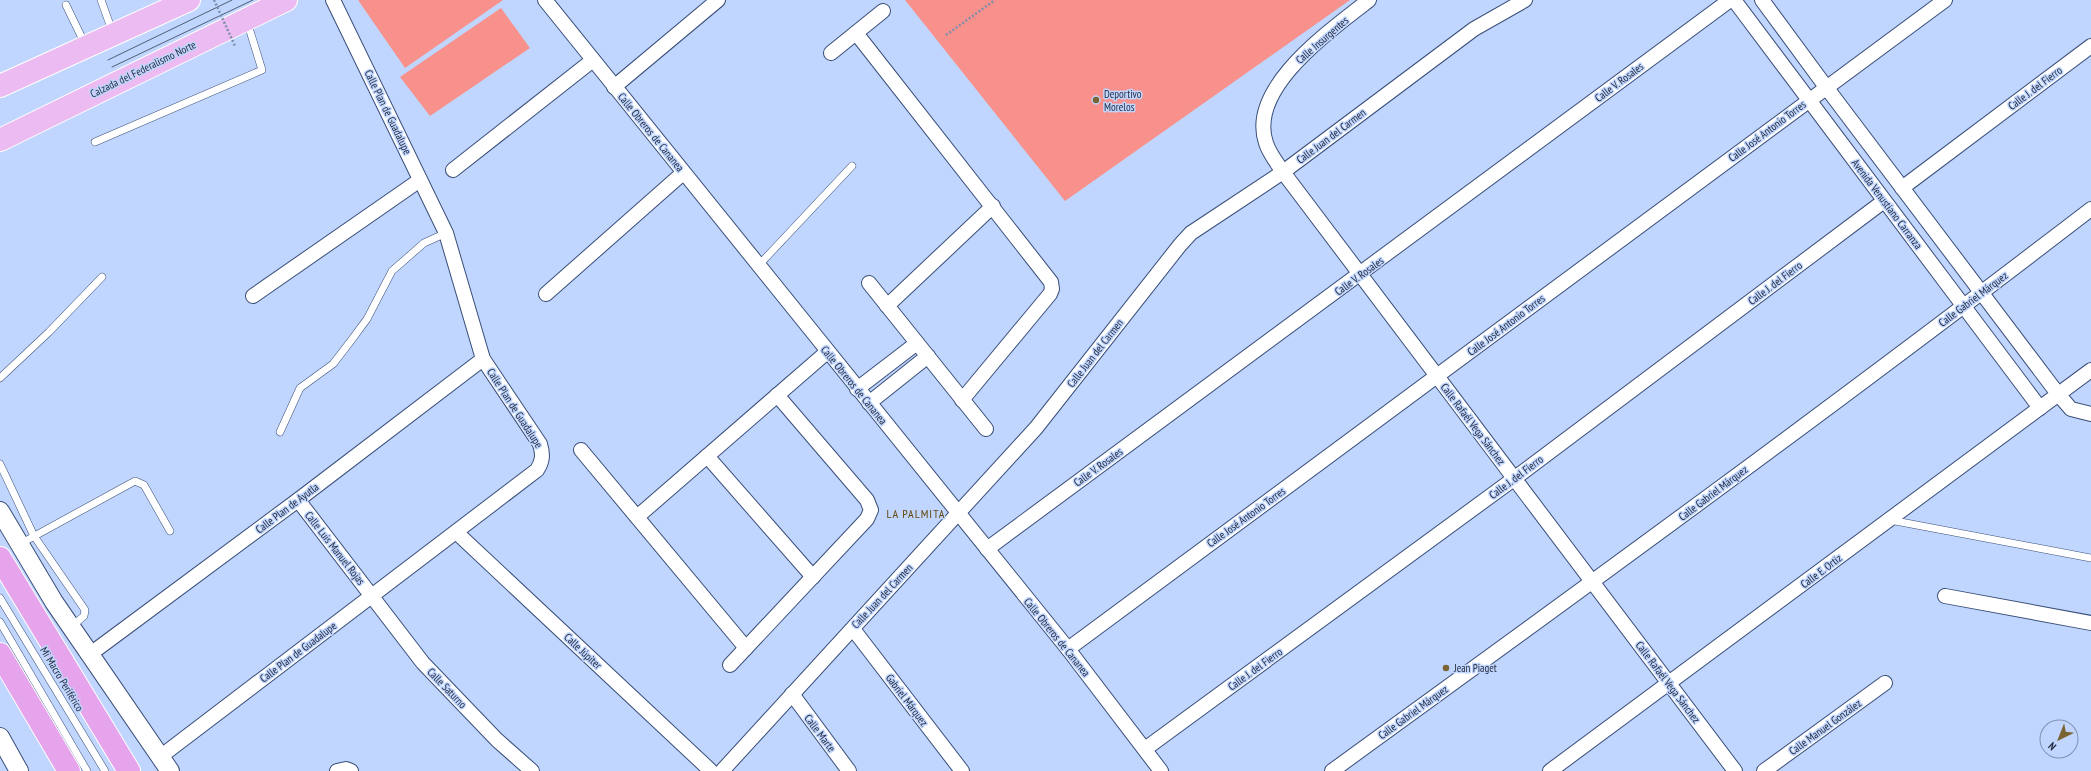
<svg xmlns="http://www.w3.org/2000/svg" width="2091" height="771" font-family="'PT Sans Narrow',sans-serif">
<style>
.green{fill:#f8918b}
.lines{fill:none;stroke-linecap:round;stroke-linejoin:round}
.service-casing{stroke:#394e78;stroke-width:8}
.minor-casing{stroke:#394e78;stroke-width:16}
.tertiary-casing{stroke:#394e78;stroke-width:20}
.primary-casing{stroke:#fff;stroke-width:24}
.trunk-casing{stroke:#fff;stroke-width:24}
.path{stroke:#7e8ead;stroke-width:2.5;stroke-dasharray:2 2;stroke-linecap:butt}
.service{stroke:#fff;stroke-width:7}
.minor{stroke:#fff;stroke-width:14}
.tertiary{stroke:#fff;stroke-width:18}
.primary{stroke:#ecbbf1;stroke-width:22}
.trunk{stroke:#e6a4ec;stroke-width:22}
.tram{stroke:#505d76;stroke-width:1}
.path-bridge{stroke:#7e8ead;stroke-width:2.5;stroke-dasharray:2 2;stroke-linecap:butt}
.poi-dot{fill:#7b6434;stroke:#c1d6fe;stroke-width:1.5}
.labels{text-anchor:middle;stroke-width:3;stroke-linejoin:round;paint-order:stroke}
.street-label{font-size:11px;fill:#242d40;stroke:#c1d6fe}
.poi-label{font-size:11px;fill:#242d40;stroke:#c1d6fe;text-anchor:start}
.neighbourhood-label{font-size:12px;letter-spacing:1px;fill:#62490e;stroke:#c1d6fe}
</style>
<rect width="100%" height="100%" fill="#c1d6fe"/>
<!-- green -->
<g class="green">
<polygon points="358,0 503,0 405,68"/>
<polygon points="905,0 1350,0 1065,201"/>
<polygon points="501,8 530,48 430,116 400,77"/>
</g>
<g class="lines">
<!-- service casing -->
<g class="service-casing">
<g id="service">
<polyline points="101,0 110,25"/>
<polyline points="66,5 82,38"/>
<polyline points="95,142 262,70 250,31"/>
<polyline points="758,266 852,166"/>
<polyline points="0,378 49,332 102,277"/>
<polyline points="280,432 300,388 333,364 350,342 367,319 392,271 424,243 446,233"/>
<polyline points="0,464 34,536 85,610 84,616 71,627"/>
<polyline points="1890,520 2091,558"/>
<polyline points="20,544 135,481 144,485 170,531"/>
<polyline points="0,598 105,771"/>
<polyline points="0,622 87,771"/>
</g>
</g>
<!-- minor casing -->
<g class="minor-casing">
<g id="minor">
<polyline points="545,0 1068,649 1161,771"/>
<path d="M1369,0C1333,29 1247,87 1266,143C1269,153 1277,163 1283,172L1735,771"/>
<polyline points="1734,0 2040,408"/>
<polyline points="1762,0 1826,87 2058,394 2071,409 2091,414"/>
<polyline points="856,33 1051,282 1052,289 1050,294 962,400"/>
<polyline points="831,53 883,11"/>
<polyline points="614,87 718,0"/>
<polyline points="453,170 593,60"/>
<polyline points="1902,188 2091,46"/>
<polyline points="869,283 986,429"/>
<polyline points="546,294 683,173"/>
<polyline points="253,296 420,180"/>
<polyline points="887,306 993,206"/>
<polyline points="857,389 917,343"/>
<polyline points="869,403 928,356"/>
<polyline points="581,450 746,648"/>
<polyline points="707,456 813,577"/>
<polyline points="298,500 423,663 497,740 532,771"/>
<polyline points="637,517 827,352"/>
<polyline points="456,532 711,771"/>
<polyline points="987,549 1730,0"/>
<polyline points="1945,596 2091,623"/>
<polyline points="853,629 962,771"/>
<polyline points="1068,649 1945,0"/>
<polyline points="89,655 298,500 483,359"/>
<polyline points="730,665 867,519 871,510 867,500 777,395"/>
<polyline points="792,694 849,771"/>
<polyline points="1145,749 1515,478 1884,201"/>
<path d="M160,757L537,470C543,461 543,454 540,444L483,359L446,233L333,0"/>
<polyline points="337,771 346,769 351,771"/>
<polyline points="722,771 1036,428 1180,245 1191,233 1283,172 1474,29 1525,0"/>
<path d="M1332,771C1587,586 1841,401 2091,209"/>
<polyline points="1550,771 2091,370"/>
<polyline points="1764,771 1885,683"/>
</g>
</g>
<!-- tertiary casing -->
<g class="tertiary-casing">
<g id="tertiary">
<polyline points="0,511 54,602 170,771"/>
<polyline points="0,737 19,771"/>
</g>
</g>
<!-- primary casing -->
<g class="primary-casing">
<g id="primary">
<polyline points="0,86 189,0"/>
<polyline points="0,140 286,0"/>
</g>
</g>
<!-- trunk casing -->
<g class="trunk-casing">
<g id="trunk">
<polyline points="0,558 129,771"/>
<polyline points="0,654 69,771"/>
</g>
</g>
<!-- path -->
<polyline class="path" points="946,35 995,0"/>
<!-- service -->
<use href="#service" class="service"/>
<!-- minor -->
<use href="#minor" class="minor"/>
<!-- tertiary -->
<use href="#tertiary" class="tertiary"/>
<!-- primary -->
<use href="#primary" class="primary"/>
<!-- trunk -->
<use href="#trunk" class="trunk"/>
<!-- tram -->
<g class="tram">
<polyline points="108,60 232,0"/>
<polyline points="112,67 253,0"/>
</g>
<!-- path-bridge -->
<polyline class="path-bridge" points="214,0 235,46"/>
</g>
<!-- markers -->
<g class="poi-dot">
<circle cx="1096" cy="100" r="4"/>
<circle cx="1446" cy="668" r="4"/>
</g>
<g class="labels">
<!-- street labels -->
<g class="street-label">
<text transform="translate(1322 40) rotate(-41)" y="4">Calle Insurgentes</text>
<text transform="translate(143 69) rotate(-26)" y="4">Calzada del Federalismo Norte</text>
<text transform="translate(1619 82) rotate(-37)" y="4">Calle V. Rosales</text>
<text transform="translate(2035 88) rotate(-37)" y="4">Calle J. del Fierro</text>
<text transform="translate(388 112) rotate(64)" y="4">Calle Plan de Guadalupe</text>
<text transform="translate(1767 131) rotate(-37)" y="4">Calle José Antonio Torres</text>
<text transform="translate(651 132) rotate(51)" y="4">Calle Obreros de Cananea</text>
<text transform="translate(1331 136) rotate(-37)" y="4">Calle Juan del Carmen</text>
<text transform="translate(1887 204) rotate(53)" y="4">Avenida Venustiano Carranza</text>
<text transform="translate(1359 276) rotate(-36)" y="4">Calle V. Rosales</text>
<text transform="translate(1775 283) rotate(-37)" y="4">Calle J. del Fierro</text>
<text transform="translate(1973 299) rotate(-37)" y="4">Calle Gabriel Márquez</text>
<text transform="translate(1506 325) rotate(-37)" y="4">Calle José Antonio Torres</text>
<text transform="translate(1095 353) rotate(-52)" y="4">Calle Juan del Carmen</text>
<text transform="translate(854 385) rotate(51)" y="4">Calle Obreros de Cananea</text>
<text transform="translate(515 408) rotate(57)" y="4">Calle Plan de Guadalupe</text>
<text transform="translate(1473 424) rotate(53)" y="4">Calle Rafaél Vega Sánchez</text>
<text transform="translate(1098 467) rotate(-36)" y="4">Calle V. Rosales</text>
<text transform="translate(1516 477) rotate(-37)" y="4">Calle J. del Fierro</text>
<text transform="translate(1713 493) rotate(-37)" y="4">Calle Gabriel Márquez</text>
<text transform="translate(287 508) rotate(-37)" y="4">Calle Plan de Ayutla</text>
<text transform="translate(1246 517) rotate(-36)" y="4">Calle José Antonio Torres</text>
<text transform="translate(335 548) rotate(52)" y="4">Calle Luis Manuel Rojas</text>
<text transform="translate(1821 571) rotate(-37)" y="4">Calle E. Ortiz</text>
<text transform="translate(882 596) rotate(-47)" y="4">Calle Juan del Carmen</text>
<text transform="translate(1057 637) rotate(51)" y="4">Calle Obreros de Cananea</text>
<text transform="translate(583 651) rotate(43)" y="4">Calle Júpiter</text>
<text transform="translate(298 652) rotate(-37)" y="4">Calle Plan de Guadalupe</text>
<text transform="translate(1255 669) rotate(-36)" y="4">Calle J. del Fierro</text>
<text transform="translate(62 679) rotate(59)" y="4">Mi Macro Periférico</text>
<text transform="translate(1668 682) rotate(53)" y="4">Calle Rafaél Vega Sánchez</text>
<text transform="translate(447 688) rotate(46)" y="4">Calle Saturno</text>
<text transform="translate(907 700) rotate(53)" y="4">Gabriel Márquez</text>
<text transform="translate(1413 712) rotate(-36)" y="4">Calle Gabriel Márquez</text>
<text transform="translate(1825 727) rotate(-36)" y="4">Calle Manuel González</text>
<text transform="translate(820 733) rotate(53)" y="4">Calle Marte</text>
</g>
<!-- poi labels -->
<g class="poi-label">
<text x="1104" y="98">Deportivo<tspan x="1104" dy="13">Morelos</tspan></text>
<text x="1454" y="672">Jean Piaget</text>
</g>
<!-- neighbourhood labels -->
<g class="neighbourhood-label">
<text x="916" y="518">LA PALMITA</text>
</g>
</g>
<!-- north arrow -->
<g transform="translate(2059 739) rotate(223)"><circle r="19" fill="#c1d6fe" stroke="#8292b2"/>
<path d="M0-3L7 15L0 10L-7 15Z" fill="#7b6434"/>
<text y="-6" font-size="11" font-weight="bold" text-anchor="middle" fill="#242d40">N</text>
</g>
</svg>
